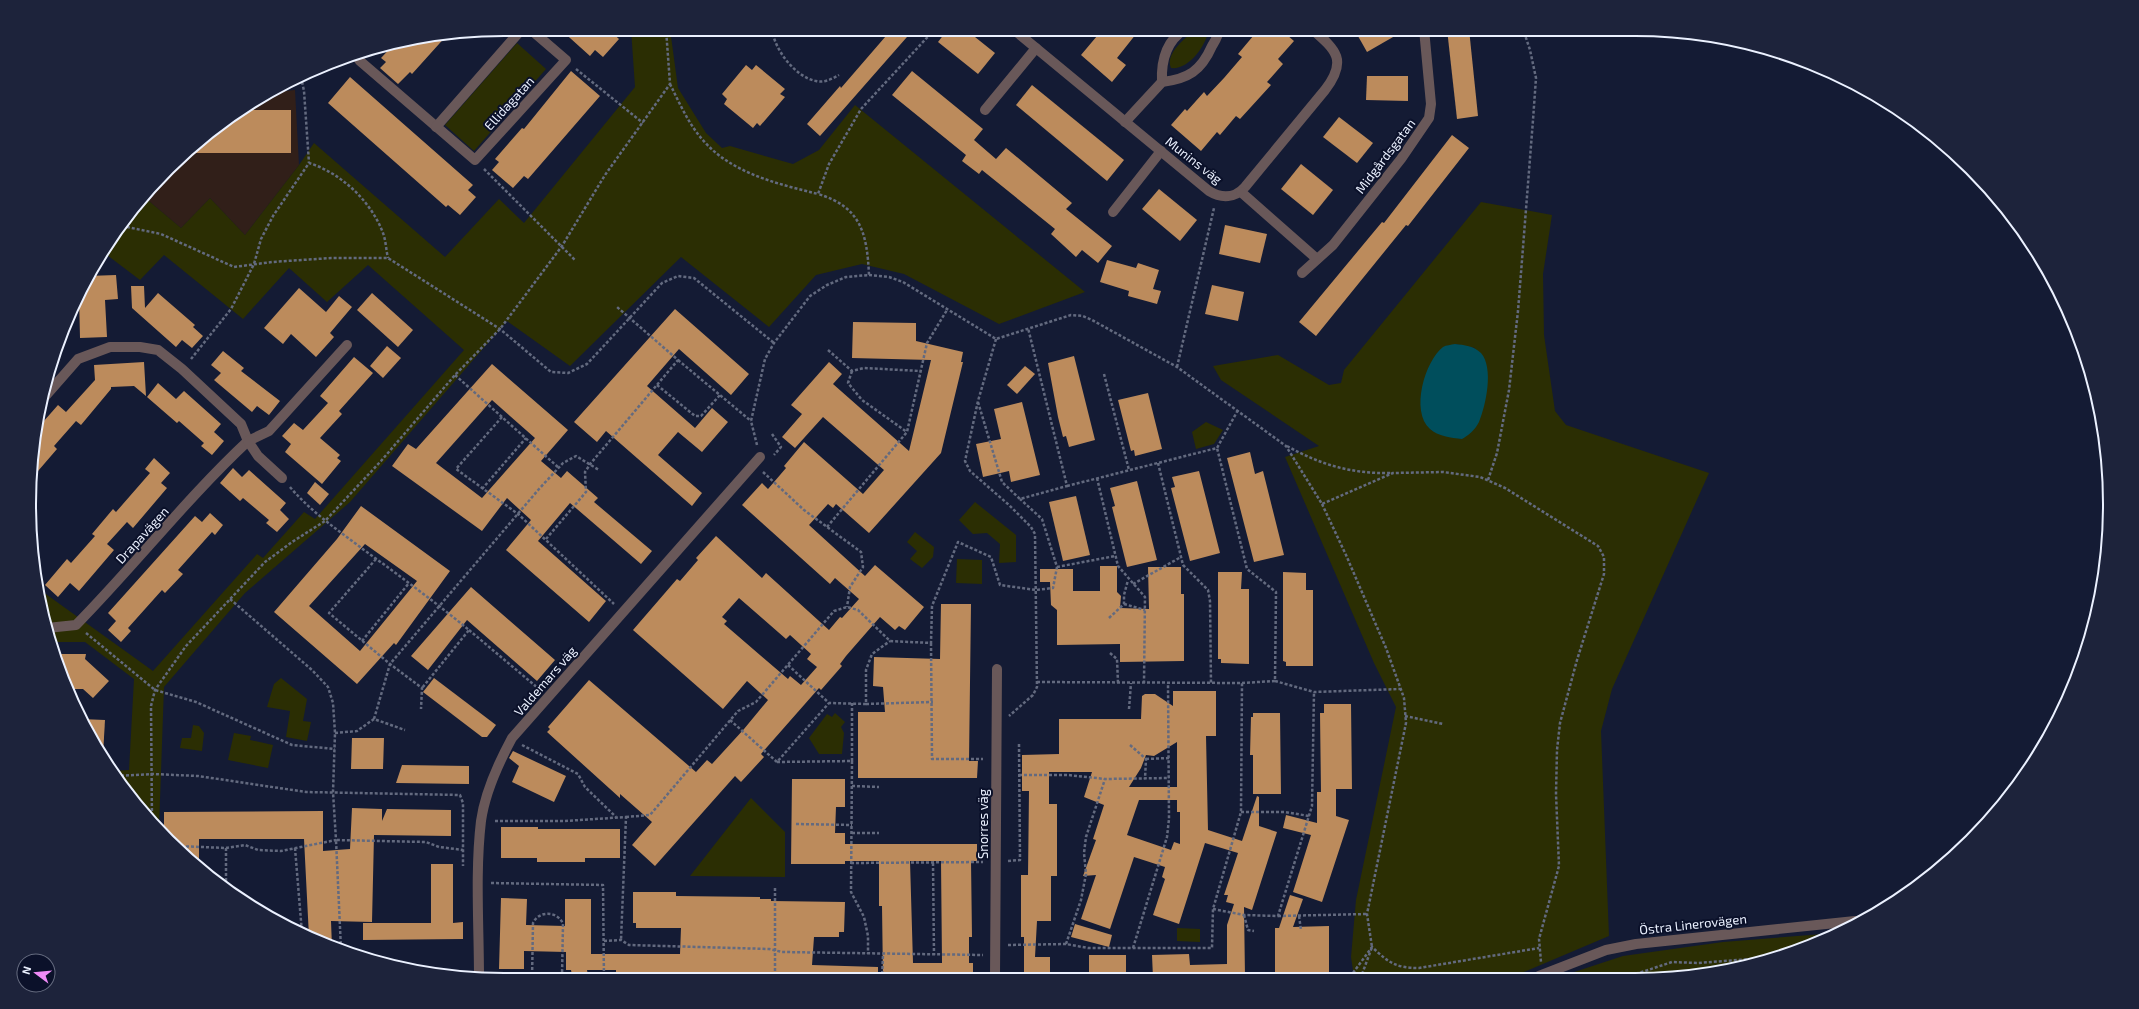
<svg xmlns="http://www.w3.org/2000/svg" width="2139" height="1009" font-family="'Exo 2',sans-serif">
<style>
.education{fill:#311f19}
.green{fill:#2b2e03;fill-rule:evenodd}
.water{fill:#004e5c}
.building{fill:#bc8b5c;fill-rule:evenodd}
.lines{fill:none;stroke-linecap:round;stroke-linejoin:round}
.path{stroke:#636a7f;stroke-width:2.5;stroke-dasharray:3 2;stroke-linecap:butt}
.minor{stroke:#695859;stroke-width:10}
.labels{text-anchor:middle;stroke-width:4;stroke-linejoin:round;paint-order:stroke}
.street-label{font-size:13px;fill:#ebf1ff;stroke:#0b112a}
.rim{fill:none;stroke:#ebf1ff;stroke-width:2}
</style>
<rect width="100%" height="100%" fill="#141b34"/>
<!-- education -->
<polygon class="education" points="295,90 299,165 245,235 210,198 181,228 143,196 215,127 267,93"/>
<!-- green -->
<g class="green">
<polygon points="631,29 670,29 678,88 706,133 722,148 730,146 793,164 819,150 855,105 1085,292 999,324 904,274 862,264 816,275 769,327 681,257 570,366 507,321 350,502 245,593 164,687 159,828 129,796 129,788 123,788 113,771 129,770 134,679 85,642 51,642 40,595 43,592 153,671 257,554 263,558 304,512 315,519 464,350 368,265 327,302 289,268 243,319 164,255 140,280 103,252 143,196 181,228 210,198 245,235 299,165 314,143 445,257 499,199 524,223 635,87"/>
<path d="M1197,29H1206L1208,33C1204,48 1188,70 1171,68C1164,54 1187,36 1197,29Z"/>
<polygon points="517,43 546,69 474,151 445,125"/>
<path d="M1481,202L1552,215L1543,274L1544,335L1555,411L1566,425L1709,473L1612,689L1601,731L1609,936L1512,977H1354L1351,957L1356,900L1396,707L1374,663L1285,457L1319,446L1221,380L1213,366L1278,355L1329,385L1341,383L1344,370ZM1455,344L1475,348L1462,439L1439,434L1430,429L1425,382L1429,367Z"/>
<polygon points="1206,422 1223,430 1214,444 1196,449 1192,432"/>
<polygon points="975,502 1016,535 1016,562 999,563 1000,544 987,533 973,534 959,520"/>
<polygon points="915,532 934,547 933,557 922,568 910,559 917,551 907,542"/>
<polygon points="957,559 982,560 982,584 956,583"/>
<polygon points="281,678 307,699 303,721 311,722 307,741 286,737 290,711 267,707 274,684"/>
<polygon points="835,713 845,722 841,727 844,733 842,754 819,754 809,738 827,714 832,717"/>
<polygon points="193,725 199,726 204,733 202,751 180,748 182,738 191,738"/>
<polygon points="234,733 251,736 250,740 273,745 268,768 228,760"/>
<polygon points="751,798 785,832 785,877 690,876"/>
<polygon points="1177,928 1200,929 1200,942 1177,941"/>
<polygon points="1836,933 1817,944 1697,976 1562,976 1623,956 1723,942"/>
</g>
<!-- water -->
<path class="water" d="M1455,344C1464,345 1474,346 1481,353C1494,368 1486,405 1479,422C1475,430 1469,435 1462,439C1451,438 1438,436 1430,429C1410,411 1425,361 1443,347C1446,345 1451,345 1455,344Z"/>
<!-- building -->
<g class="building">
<polygon points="560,29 608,29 619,39 603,57 595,50 590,56"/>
<polygon points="892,29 914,29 820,136 807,124 840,86 841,88"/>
<polygon points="948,29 965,29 995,53 978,74 938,42"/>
<polygon points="1089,29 1140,29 1117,58 1126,65 1112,82 1081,55 1097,36"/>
<polygon points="1259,29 1280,29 1294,41 1278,59 1283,64 1267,82 1271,85 1240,119 1236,116 1220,135 1217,132 1201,151 1171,125 1185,109 1187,111 1204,92 1207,96 1224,78 1242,57 1238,54"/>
<polygon points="1354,29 1407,29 1367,52"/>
<polygon points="1447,29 1469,29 1478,116 1457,119"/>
<polygon points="448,34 412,74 410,72 398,84 380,68 386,62 381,58 396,42 412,38"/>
<polygon points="746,65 752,70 756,65 785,89 780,94 785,97 760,126 757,123 753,128 724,104 727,99 722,94"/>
<polygon points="571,71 600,96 528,179 524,176 513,188 492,170 499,162 495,159 522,128 524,129"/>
<polygon points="912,71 983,129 974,140 996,159 1006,148 1072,203 1066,209 1112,246 1098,263 1082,250 1076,257 1051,234 1055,229 982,170 979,174 962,161 966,155 892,95"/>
<polygon points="1367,76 1408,76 1408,101 1366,100"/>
<polygon points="350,77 473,185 468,190 476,197 460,215 448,205 446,207 328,103"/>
<polygon points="1032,85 1124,160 1107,181 1016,105"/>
<polygon points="241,110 291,110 291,153 187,153 215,127"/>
<polygon points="1339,117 1373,143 1357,163 1323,137"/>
<polygon points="1452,135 1469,148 1408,226 1406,225 1316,336 1299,322 1382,222 1384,223"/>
<polygon points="1301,164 1333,190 1313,215 1281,189"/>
<polygon points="1159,189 1197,220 1180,241 1142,209"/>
<polygon points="1225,225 1267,234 1260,263 1219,254"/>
<polygon points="1107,260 1136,268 1138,263 1159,270 1153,289 1161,291 1157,304 1128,296 1129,291 1100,282"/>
<polygon points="116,275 118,299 105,300 107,337 80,338 79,295 88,276"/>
<polygon points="1212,285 1244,292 1238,321 1205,314"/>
<polygon points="131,286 144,286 145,308 158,293 195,325 193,327 203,336 192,348 182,340 176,347 132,308"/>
<polygon points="299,288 326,312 339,296 352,307 330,333 334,337 316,357 291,334 283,344 264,328"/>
<polygon points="372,293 413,330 398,347 357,310"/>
<polygon points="675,309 749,374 731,395 679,349 647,386 695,428 712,408 728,422 702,452 678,432 658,455 702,493 692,506 606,431 597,442 574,422"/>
<path d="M853,322L916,323V341L963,352L961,362H963L941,453L869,533L836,504L833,508L828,504L809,525L865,576L875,565L924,607L905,630L899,626L895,630L880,617L846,656L840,664L842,666L821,690L819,688L761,754L764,757L741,782L735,776L655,866L632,845L652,822L620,794V798L547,732L550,729L548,727L589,680L696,772L707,760L712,764L744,729L768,700L747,681L723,709L633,630L677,579L680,581L698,560L696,558L716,536L762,578L766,573L829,630L840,617L842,618L859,599L835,578L830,584L742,505L762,483L768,489L786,468L784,466L804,442L863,494L884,470L823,417L795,448L782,437L802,414L791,405L829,362L842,374L833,384L909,451L931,360L852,358ZM739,598L786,639L790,635L811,654L807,659L817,667L801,685L790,676L788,679L724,624L727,621L722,617Z"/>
<polygon points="387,346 401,358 383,378 370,366"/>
<polygon points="223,351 244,368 241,371 280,401 269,415 257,406 252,412 214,380 221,373 211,365"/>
<polygon points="1074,356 1095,440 1069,447 1066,436 1063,437 1058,417 1048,363"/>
<polygon points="354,357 373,373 339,411 342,414 320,438 340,455 337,458 341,461 322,484 285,452 291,444 282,436 294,423 303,430 328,403 320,396"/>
<polygon points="144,362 146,396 134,386 111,387 111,389 81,425 76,421 54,446 57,449 32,478 36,430 58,405 66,412 95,380 94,365"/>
<path d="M492,364L568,430L541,461L561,478L567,471L598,498L594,502L652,551L641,564L570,503L538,541L606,601L589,622L506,550L531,520L507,498L482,531L392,466L408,444L416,449ZM492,400L535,438L482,498L436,463Z"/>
<polygon points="1025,366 1035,374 1017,394 1007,385"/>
<polygon points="158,383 176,399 184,391 221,424 214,432 224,441 212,455 201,446 204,443 179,421 177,423 147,397"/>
<polygon points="1148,393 1162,449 1135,456 1134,450 1131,451 1118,400"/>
<polygon points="1022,402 1040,475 1011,482 1009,471 983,477 976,444 1001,439 994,409"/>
<polygon points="1250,452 1255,474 1263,471 1284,555 1254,562 1227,458"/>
<polygon points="154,458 170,473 161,483 167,488 133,528 127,522 107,544 114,550 79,591 70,583 58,597 45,585 67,559 71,563 95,536 92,534 113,509 116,512 150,473 145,469"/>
<polygon points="233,468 242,477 249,470 286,503 280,510 289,519 277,532 266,523 269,520 243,498 240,501 220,483"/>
<polygon points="1199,471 1220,553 1190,561 1171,488 1175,487 1172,477"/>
<polygon points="1137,481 1157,560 1127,567 1112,507 1115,506 1110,488"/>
<polygon points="315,482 329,494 320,505 307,493"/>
<polygon points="1076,496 1090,555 1063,561 1049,502"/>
<path d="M361,506L450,571L396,645L394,643L357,684L274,612L337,539ZM365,544L417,581L360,651L309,606Z"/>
<polygon points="210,513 223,525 215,535 212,532 178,570 183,574 165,593 162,590 128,628 131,631 121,642 108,630 116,621 108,613 195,516 202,522"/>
<polygon points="1100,566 1117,566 1117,592 1121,596 1120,608 1149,609 1148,567 1181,567 1181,594 1184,594 1184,661 1120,662 1120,644 1057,645 1057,610 1051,605 1050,582 1040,582 1040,569 1073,569 1073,591 1100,591"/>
<polygon points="1218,572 1242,572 1241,589 1249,589 1249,664 1221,663 1221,659 1218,659"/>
<polygon points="1283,572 1306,573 1306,590 1313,590 1313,666 1286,666 1286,662 1283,661"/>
<polygon points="471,587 555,660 537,681 467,620 428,670 411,656"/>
<polygon points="941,604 971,604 969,761 978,761 977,778 858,778 858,712 885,712 883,687 873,686 874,657 940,659"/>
<polygon points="60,654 86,654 85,659 109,681 93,698 83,689 67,689 57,663 60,663"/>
<polygon points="434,678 496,725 487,737 482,737 423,692"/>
<path d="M1173,691H1216V736H1206L1208,830L1242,841L1257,796L1259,797V826L1277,832L1252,910L1244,907L1245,977L1153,978L1152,955L1189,954L1190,965L1227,964V925L1234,904L1226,902L1228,895H1224L1238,853L1205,843L1179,924L1153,915L1165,879L1162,877L1165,867L1134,857L1110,929L1081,919L1096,875L1083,876L1096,840L1093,839L1104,805L1084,797L1092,772H1049V804H1057V876H1051V921H1037L1035,957H1050V978H1024V937H1021V875H1028L1029,791H1022V755L1059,754V719H1141L1142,696L1145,694H1155L1173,706ZM1177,742V787H1129L1141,768L1146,755L1154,756ZM1139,800H1177V812H1180V844L1174,842L1171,850L1127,835Z"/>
<polygon points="1324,704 1351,704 1352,789 1336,789 1336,816 1349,820 1322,902 1293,892 1311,835 1283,828 1286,815 1317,823 1317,792 1321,792 1320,713 1324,713"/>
<polygon points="1253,713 1280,713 1281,794 1253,794 1253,755 1250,755 1251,717 1253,717"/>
<polygon points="81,719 105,720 103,755 93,740"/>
<polygon points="352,738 384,738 383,769 351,769"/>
<polygon points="513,751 566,776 554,802 512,782 519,766 509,758"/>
<polygon points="402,765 469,766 469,784 396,783"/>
<path d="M792,779H845V807H836L835,833H845V844H977V861H971L972,937H969V963H973V978L883,979L882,906H879V861H845V864H791ZM910,861H941L942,963H913Z"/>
<polygon points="352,808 382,809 382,821 387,809 451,810 451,836 374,835 372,922 331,921 332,947 309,937 304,839 199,839 199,868 164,833 164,812 323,811 323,851 350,849"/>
<polygon points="501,827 538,827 538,829 620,829 620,858 585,858 585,862 537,862 537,858 501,858"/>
<polygon points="431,864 453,864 453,923 463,922 463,939 363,940 363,923 431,923"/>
<polygon points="633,892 676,892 676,896 760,897 760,899 771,899 771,901 845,902 844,932 839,932 839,937 814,937 812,965 878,967 878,979 616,980 616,970 587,970 589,980 573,980 571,970 566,970 566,952 524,951 524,969 499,969 501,898 527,899 526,925 565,926 565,899 591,899 591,954 680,954 681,928 636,928 636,923 633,923"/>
<polygon points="1290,895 1303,899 1293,927 1329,926 1329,977 1275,977 1275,928 1279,928"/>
<polygon points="1075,924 1112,935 1109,947 1071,937"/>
<rect x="1089" y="955" width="37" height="23"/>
</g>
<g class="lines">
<!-- path -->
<g class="path">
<path d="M772,29C774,49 795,77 816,81C824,83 832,79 839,75"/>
<polyline points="576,69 643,123"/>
<polyline points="301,77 304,91 309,163"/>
<path d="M670,84C679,102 688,123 702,139C730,173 778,184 818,194"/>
<polyline points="484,169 575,260"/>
<polyline points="122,226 161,234 234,267 272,262 331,258 388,258 500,329 551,372 568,373 587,364 662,283 678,276 694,278 774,343"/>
<polyline points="869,275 889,277 903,282 996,339 1071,315 1083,316 1092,320 1177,367 1286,446 1322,504 1393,473 1443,472 1480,477 1505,488 1598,546 1604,557 1604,574 1577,660 1560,723 1557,750 1556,794 1559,866 1539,939 1541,962"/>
<polyline points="996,339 978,401 965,461 970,471 1009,505 1031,527 1035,534 1037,687 1033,695 1009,716"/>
<polyline points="828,350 852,371 864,368 920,371"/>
<path d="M191,359L231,309L254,264L261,239L273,216L309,163C341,173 371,201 383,233C386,241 386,250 388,258"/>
<polyline points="678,360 751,421"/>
<polyline points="1177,367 1214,208"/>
<polyline points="852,371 848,383 862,400 907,432"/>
<polyline points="1104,374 1129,470"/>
<polyline points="455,375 559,468"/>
<polyline points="657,385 695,416 701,416 720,395"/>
<polyline points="978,402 1002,482 1020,499 1067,486 1028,328"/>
<polyline points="502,417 456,469 518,514 614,604"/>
<polyline points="772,434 781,447 774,455"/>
<path d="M757,445L751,421L765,359L774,343L810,296L827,285L846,277L869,275C867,233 861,207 818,194L829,164L861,109L935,29"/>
<path d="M1287,446C1321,465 1352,474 1391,473"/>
<polyline points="1158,463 1183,565 1208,590 1210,601 1211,683"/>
<polyline points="763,472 804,510 861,552 863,567 850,587 847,607"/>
<polyline points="1097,478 1118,566 1145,597 1144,683"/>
<polyline points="1488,480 1497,453 1509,390 1518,311 1533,120 1536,78 1530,50 1523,29"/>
<polyline points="1067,486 1217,448 1238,410"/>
<path d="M290,487C311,512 338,530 364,550C400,576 435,602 469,630L422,688"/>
<polyline points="482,489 526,438"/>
<polyline points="1322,504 1346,555 1386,648 1404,698 1406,723 1367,914 1372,947 1361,977"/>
<polyline points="827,527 907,432 927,343 947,310"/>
<polyline points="546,539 586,492 585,472 591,463 678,360 617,307"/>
<polyline points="376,559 329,613 390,664 422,688 421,709"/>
<polyline points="1057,567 1115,556"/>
<polyline points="1133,584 1181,557"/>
<polyline points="1124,604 1145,610"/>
<polyline points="1109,618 1124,604 1124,595 1128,580"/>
<polyline points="469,630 539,689"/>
<polyline points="86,633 155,690 196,702 292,745 335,749"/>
<polyline points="362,641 409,583"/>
<polyline points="931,643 932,759 983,759"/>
<polyline points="1110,653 1117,659 1118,683"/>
<polyline points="788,665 829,703 866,704 866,670 872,654 890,641"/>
<polyline points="1275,681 1314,692 1400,689"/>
<polyline points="1037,682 1242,683 1275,681 1276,592 1247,569 1217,448"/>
<polyline points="866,704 933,702"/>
<polyline points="1129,709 1131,683"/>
<polyline points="1405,716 1443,724"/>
<polyline points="374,719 390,664 539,489 563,463 576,456 599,470"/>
<polyline points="730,720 777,762 829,703"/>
<polyline points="335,733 357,731 374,719 405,730"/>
<polyline points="522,745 578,774 585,787 616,817"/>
<polyline points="1130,745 1146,759 1145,779"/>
<polyline points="1146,759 1169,758"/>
<polyline points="852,761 851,892 864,917 868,936 868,954"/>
<polyline points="777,762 852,761 852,703"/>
<polyline points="1019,775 1068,775 1105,779"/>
<polyline points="116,776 153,774 198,776 306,792 460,795 463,803 463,866"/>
<polyline points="852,786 879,787"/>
<polyline points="1241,812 1285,812 1309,816"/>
<polyline points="626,817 650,815 738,711 756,702 834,611 847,607 858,610 890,641 931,643 932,606 958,542 991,557 1000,585 1036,590 1053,588 1057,567 1042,519 1020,499"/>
<polyline points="152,821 151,706 155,690 186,646 265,562 292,542 325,521 381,461 455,375 500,329 562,246 605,175 670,84 666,29"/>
<polyline points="495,821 565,821 626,817 621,940"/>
<polyline points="796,824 852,825"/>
<polyline points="852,833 879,833"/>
<polyline points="176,846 226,848 226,888"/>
<polyline points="226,848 245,845 258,850 281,851 336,840 333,792 335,733 333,703 328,687 312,670 230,599"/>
<polyline points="295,848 302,933"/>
<polyline points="1008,861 1020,860 1019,744"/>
<polyline points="851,863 983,862"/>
<polyline points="933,863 934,955"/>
<polyline points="491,883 603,885 604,980"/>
<polyline points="775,888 775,979"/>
<polyline points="1213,909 1244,915 1278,916 1312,806 1314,692"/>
<polyline points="1244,915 1248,930 1254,931"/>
<polyline points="1278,916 1367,914"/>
<polyline points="1299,916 1301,930"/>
<polyline points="604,941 621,940 629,945 769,949 782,952 983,955"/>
<polyline points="1066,944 1081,900 1086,874 1084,853 1086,837 1105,779 1169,778"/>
<polyline points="1008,945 1066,944 1088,948 1212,948 1213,909 1241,812 1242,683"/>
<polyline points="1133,948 1167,837 1169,819 1168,683"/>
<polyline points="341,949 336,840 426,842 439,847 463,850"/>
<polyline points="1591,976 1633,975 1672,962 1698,963 1764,958"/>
<path d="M1350,977L1372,947C1389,963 1396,968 1419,968L1539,948"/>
<polyline points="882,979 883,954"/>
<path d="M532,980L533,923C539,910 558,911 563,924L562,977"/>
<polyline points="543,980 587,974 604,975"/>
</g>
<!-- minor -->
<g class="minor">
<path d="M1013,29L1209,191C1222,199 1235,198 1245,187L1325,90C1348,60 1336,50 1312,29"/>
<polyline points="355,53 360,61 475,160 566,60 530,29"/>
<path d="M1162,82C1161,61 1166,41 1185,29"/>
<polyline points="985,110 1036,48"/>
<path d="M1125,122L1162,82C1188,79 1201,71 1212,46C1215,41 1219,35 1219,29"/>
<polyline points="436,127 522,29"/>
<polyline points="1241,192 1317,259"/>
<polyline points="1113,212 1161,151"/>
<polyline points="1302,273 1333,245 1401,159 1429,118 1431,104 1424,29"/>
<path d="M42,400L78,359L110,347H140L158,350L182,369L241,424L248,441C187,498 135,565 76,625L47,628"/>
<polyline points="282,478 258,456 248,441 269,431 347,345"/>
<polyline points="1539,976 1606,950 1636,944 1855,921"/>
<path d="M479,978C479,926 475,872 481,821C485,792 498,764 512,738L760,457"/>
<polyline points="995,978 997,669"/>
</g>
</g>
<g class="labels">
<!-- street labels -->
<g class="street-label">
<text transform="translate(509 103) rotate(-48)" y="5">Ellidagatan</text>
<text transform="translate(1385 156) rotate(-53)" y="5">Midgårdsgatan</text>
<text transform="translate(1194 160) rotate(38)" y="5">Munins väg</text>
<text transform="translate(142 535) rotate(-48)" y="5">Drapavägen</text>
<text transform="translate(545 681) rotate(-49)" y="5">Valdemars väg</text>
<text transform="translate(983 824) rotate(-90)" y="5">Snorres väg</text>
<text transform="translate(1693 924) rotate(-6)" y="5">Östra Linerovägen</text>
</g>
</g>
<!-- crop -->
<path d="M0 0H2139V1009H0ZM504 36H1635A468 468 0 0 1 2103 504V505A468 468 0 0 1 1635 973H504A468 468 0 0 1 36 505V504A468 468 0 0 1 504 36Z" fill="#1d233b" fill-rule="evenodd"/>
<path class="rim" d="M504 36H1635A468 468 0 0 1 2103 504V505A468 468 0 0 1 1635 973H504A468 468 0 0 1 36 505V504A468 468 0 0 1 504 36Z"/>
<!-- north arrow -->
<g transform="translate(36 973) rotate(286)"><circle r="19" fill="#0b112a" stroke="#656b7f"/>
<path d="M0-3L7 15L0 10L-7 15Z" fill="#ef8bf7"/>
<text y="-6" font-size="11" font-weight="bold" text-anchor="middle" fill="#ebf1ff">N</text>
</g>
</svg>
